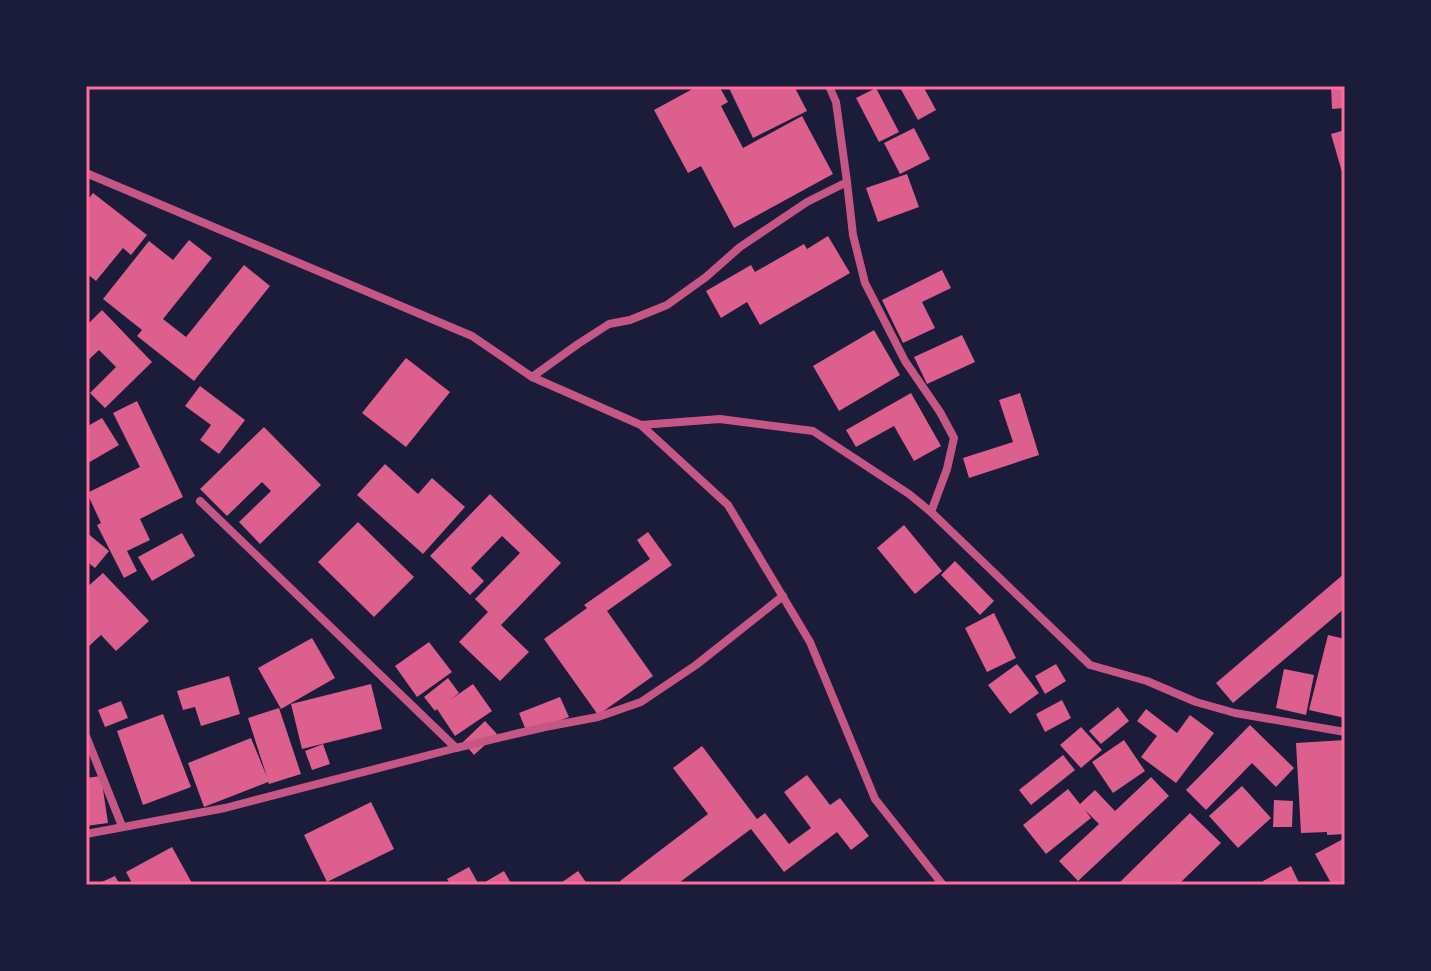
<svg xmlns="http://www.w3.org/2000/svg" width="1431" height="971" font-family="Poppins,sans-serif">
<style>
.building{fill:#dd5f8e}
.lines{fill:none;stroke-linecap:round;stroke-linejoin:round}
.minor{stroke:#c65784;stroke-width:8}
.neatline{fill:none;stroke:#ff6b9d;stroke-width:3}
</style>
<rect width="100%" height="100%" fill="#1b1b3a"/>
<!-- building -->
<g class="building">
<polygon points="698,86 719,86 728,102 721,106 743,148 802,116 833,174 734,228 701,166 688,173 654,110"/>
<polygon points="728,86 794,86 807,111 753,138"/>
<polygon points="899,86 923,86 936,110 918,120"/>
<polygon points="1331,86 1345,86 1345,108 1332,109"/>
<polygon points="876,88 899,132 879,142 856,98"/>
<polygon points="914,128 930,159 900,174 884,143"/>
<polygon points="1345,130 1345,178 1344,179 1331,134"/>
<polygon points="907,174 919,207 878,222 866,188"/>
<polygon points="93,193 147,235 131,255 123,248 96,281 86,273 86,202"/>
<polygon points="828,236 850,273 760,325 747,302 721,318 706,291 751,265 755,272 804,244 807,249"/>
<polygon points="189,240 212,258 163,319 186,337 244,265 270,286 194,381 137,336 142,330 103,299 149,241 173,260"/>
<polygon points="942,270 951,288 922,302 935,328 903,343 882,300"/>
<polygon points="102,310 152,362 105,408 90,393 116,367 99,350 86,362 86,326"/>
<polygon points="874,330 900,375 839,411 813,366"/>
<polygon points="962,335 975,362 927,384 914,357"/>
<polygon points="406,358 450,392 406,447 362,413"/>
<polygon points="200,386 245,420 219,454 200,440 211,425 185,406"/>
<polygon points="911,393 941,446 914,461 894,426 856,447 846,430"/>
<polygon points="1020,393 1039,455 969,478 963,458 1013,442 999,400"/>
<polygon points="137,401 183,497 140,519 150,540 127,551 137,571 124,578 97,525 101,523 87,493 140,467 113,413"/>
<polygon points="102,418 119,445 88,463 86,459 86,427"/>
<polygon points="264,427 321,485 260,544 239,522 271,491 262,482 227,516 200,489"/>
<polygon points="385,464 418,494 432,478 465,507 423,554 357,495"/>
<polygon points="490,494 561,563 501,625 529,652 500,681 459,642 488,612 475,599 520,553 502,536 471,568 484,581 470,595 430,556"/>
<polygon points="358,522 414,577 374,617 318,562"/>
<polygon points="904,525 942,571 915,594 877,548"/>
<polygon points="86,532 109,551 95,568 86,561"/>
<polygon points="648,532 672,565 607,611 653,676 598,715 544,639 587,608 584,605 650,559 637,540"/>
<polygon points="182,533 195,556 152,581 138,557"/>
<polygon points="955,561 994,601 980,615 941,575"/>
<polygon points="103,573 149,621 116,651 101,635 88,647 86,645 86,588"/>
<polygon points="1345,573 1345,608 1233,703 1216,683"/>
<polygon points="994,613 1016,658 987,672 965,628"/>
<polygon points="1328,635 1345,639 1345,718 1309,710"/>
<polygon points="312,638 335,678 281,709 258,668"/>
<polygon points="429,642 452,672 417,697 395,666"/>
<polygon points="1017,664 1039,693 1010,714 988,685"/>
<polygon points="1056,664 1066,681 1045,694 1035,676"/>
<polygon points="1284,669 1314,675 1306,715 1276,708"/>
<polygon points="229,676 240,714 201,726 195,707 183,710 177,691"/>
<polygon points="448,678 459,693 450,700 473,684 492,711 455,736 437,709 435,711 424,697"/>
<polygon points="371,684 382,729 302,749 291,704"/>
<polygon points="560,697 569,717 527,733 519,713"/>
<polygon points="1062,700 1071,718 1045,732 1036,714"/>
<polygon points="121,701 128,718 105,727 98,710"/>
<polygon points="1118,707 1129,721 1101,744 1089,731"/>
<polygon points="279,708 301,774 269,784 268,782 204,807 188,763 251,738 267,777 248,718"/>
<polygon points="1146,709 1177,733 1190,715 1214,733 1176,783 1141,757 1157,736 1137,721"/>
<polygon points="163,714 191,787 143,805 117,731"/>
<polygon points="485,721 497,734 474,755 463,742"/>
<polygon points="1250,725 1294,768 1276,787 1252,763 1206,810 1186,790"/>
<polygon points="1081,727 1102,750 1081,768 1060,745"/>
<polygon points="1124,740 1145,771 1113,793 1092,762"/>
<polygon points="1345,740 1345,834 1327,835 1327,832 1301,833 1296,743"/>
<polygon points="323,744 330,764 312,770 305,751"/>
<polygon points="702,746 757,819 765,813 789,844 811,828 784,792 807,775 830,805 840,798 869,836 851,850 837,832 784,872 751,829 676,885 623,885 620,881 708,814 673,768"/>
<polygon points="1063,755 1075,770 1031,805 1019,790"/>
<polygon points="101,776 108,823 86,826 86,778"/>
<polygon points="1151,777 1169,796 1078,881 1059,861 1099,824 1085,810 1091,818 1046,854 1023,825 1068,789 1080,804 1095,790 1115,811"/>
<polygon points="1242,786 1271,818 1238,848 1209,816"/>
<polygon points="1274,800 1293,801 1292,827 1273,827"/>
<polygon points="371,802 394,849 327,882 304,835"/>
<polygon points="1190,813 1221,843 1178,885 1117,885"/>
<polygon points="1345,838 1345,885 1332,885 1315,854"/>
<polygon points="172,847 193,885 133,885 126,872"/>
<polygon points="1291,866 1300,885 1265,885 1263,881"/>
<polygon points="469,867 479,885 451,885 447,879"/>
<polygon points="504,871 512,885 480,885"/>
<polygon points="578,871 588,885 558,885"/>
<polygon points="115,876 120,885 95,885"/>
</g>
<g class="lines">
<!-- minor -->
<g class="minor">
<polyline points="86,173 472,336 532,377 641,425 728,505 810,642 875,799 943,885"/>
<polyline points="847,182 853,235 865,283 905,361 940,412 954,438 947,469 931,512"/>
<polyline points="532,377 578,344 609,324 630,320 667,305 706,277 740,247 807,202 847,182 836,102 829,86"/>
<polyline points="641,425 720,419 813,431 909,494 931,512 1090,665 1147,681 1196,702 1235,713 1345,732"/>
<polyline points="200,501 456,748"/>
<polyline points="86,736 122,826"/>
<polyline points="86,834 225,808 456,748 545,727 598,717 641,702 696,665 783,596"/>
</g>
</g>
<!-- border -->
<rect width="1431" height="971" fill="none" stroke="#1b1b3a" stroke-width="176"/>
<rect x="88" y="88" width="1255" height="795" class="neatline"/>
</svg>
